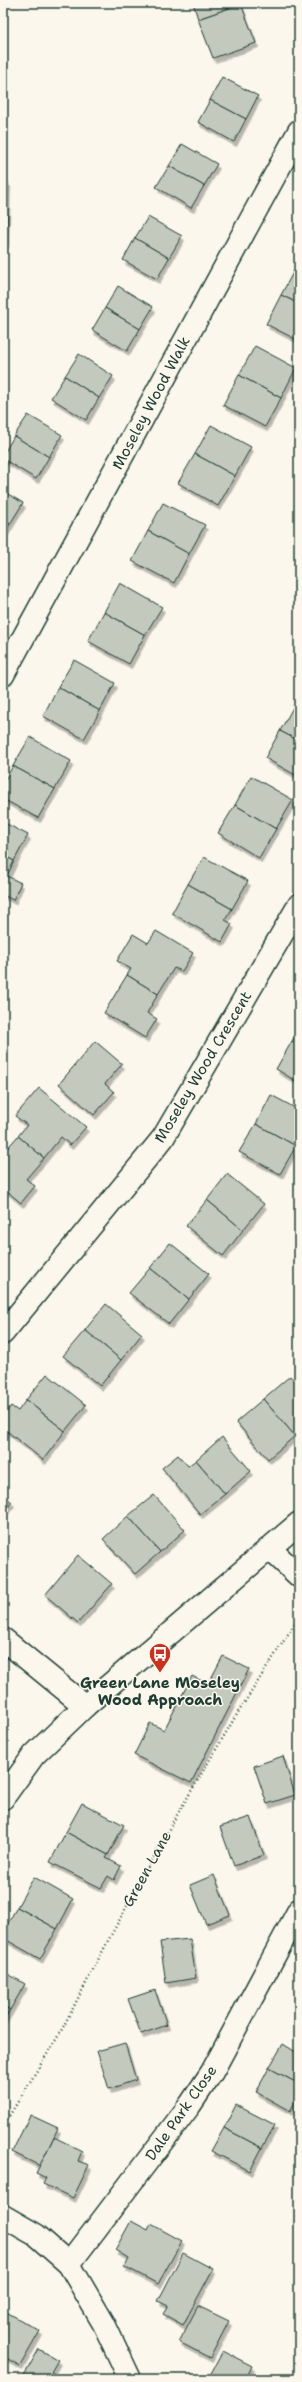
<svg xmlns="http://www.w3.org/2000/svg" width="302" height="2382" font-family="'Shantell Sans',sans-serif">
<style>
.building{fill:#c4c9be;stroke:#1f3d34;filter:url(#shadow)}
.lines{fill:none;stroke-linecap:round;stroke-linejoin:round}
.minor-casing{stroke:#1f3d34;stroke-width:25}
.path{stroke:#1f3d34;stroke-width:2.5;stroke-dasharray:1 3;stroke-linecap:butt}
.minor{stroke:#fbf7ec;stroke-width:22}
.labels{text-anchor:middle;stroke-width:3;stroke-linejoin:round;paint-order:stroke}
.street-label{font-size:15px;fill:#1f3d34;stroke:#fbf7ec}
.poi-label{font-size:15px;font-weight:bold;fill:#1f3d34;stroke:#fbf7ec}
</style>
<defs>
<filter id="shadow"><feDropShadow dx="2.5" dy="4.5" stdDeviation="0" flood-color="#0004"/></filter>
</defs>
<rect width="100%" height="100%" fill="#fbf7ec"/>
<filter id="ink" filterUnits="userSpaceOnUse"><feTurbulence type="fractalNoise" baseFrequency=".025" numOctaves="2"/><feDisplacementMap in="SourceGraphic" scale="8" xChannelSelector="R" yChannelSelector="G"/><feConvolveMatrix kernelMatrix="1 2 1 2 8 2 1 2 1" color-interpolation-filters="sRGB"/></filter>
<g filter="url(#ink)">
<!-- building -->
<g class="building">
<polygon points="193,3 241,3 241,4 198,19"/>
<polygon points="241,4 256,43 213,58 198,19"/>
<polygon points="222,77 258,96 246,119 210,100"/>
<polygon points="210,100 246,119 234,142 198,122"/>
<polygon points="182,144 217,164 204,186 169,166"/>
<polygon points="169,166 204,186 191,208 156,187"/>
<polygon points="3,182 8,182 7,213 3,213"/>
<polygon points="3,213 7,213 6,243 3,243"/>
<polygon points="148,217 182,236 169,258 135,238"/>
<polygon points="135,238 169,258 157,279 123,260"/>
<polygon points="297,265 299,266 299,304 281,295"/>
<polygon points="118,286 153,307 140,329 105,308"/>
<polygon points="281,295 299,304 299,341 266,324"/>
<polygon points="105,308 140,329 127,351 92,330"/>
<polygon points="255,346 296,368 281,398 239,375"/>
<polygon points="79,354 113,376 99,398 65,376"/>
<polygon points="239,375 281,398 265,427 223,405"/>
<polygon points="65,376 99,398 86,420 51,398"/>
<polygon points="28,415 62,435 49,457 14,436"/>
<polygon points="211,425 251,447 235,476 195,454"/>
<polygon points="14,436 49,457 36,479 3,459 3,455"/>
<polygon points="195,454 235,476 218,506 178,483"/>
<polygon points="3,491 23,503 10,524 3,519"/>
<polygon points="163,503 205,525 189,554 148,531"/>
<polygon points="3,519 10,524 3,536"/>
<polygon points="148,531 189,554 174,583 132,561"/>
<polygon points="120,583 162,607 145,635 104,612"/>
<polygon points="104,612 145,635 129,664 88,641"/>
<polygon points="74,660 115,683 100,711 58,687"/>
<polygon points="58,687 100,711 84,739 43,716"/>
<polygon points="296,702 299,704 299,741 280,731"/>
<polygon points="280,731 299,741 299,777 265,758"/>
<polygon points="30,737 71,761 55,789 13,766"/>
<polygon points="13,766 55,789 38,818 3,799 3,783"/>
<polygon points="251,776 293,800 276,829 235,805"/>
<polygon points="235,805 276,829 259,858 218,833"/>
<polygon points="3,822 28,835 14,861 3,855"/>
<polygon points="3,855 14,861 7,876 21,883 13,900 3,895"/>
<polygon points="204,857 248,881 232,909 188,884"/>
<polygon points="188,884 232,909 225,920 232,924 222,942 172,913"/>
<polygon points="156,931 193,953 182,971 174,968 158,994 127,975 131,969 117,961 133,934 148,943"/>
<polygon points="127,975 158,994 147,1013 157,1019 145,1038 104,1013"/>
<polygon points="299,1030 299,1045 292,1041"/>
<polygon points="95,1041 122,1064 105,1084 114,1092 94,1115 59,1084"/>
<polygon points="292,1041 299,1045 299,1083 276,1069"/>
<polygon points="39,1088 86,1127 70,1145 61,1137 44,1158 18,1136 27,1125 15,1116"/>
<polygon points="271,1095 299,1110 299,1140 296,1146 256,1124"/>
<polygon points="256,1124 296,1146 280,1174 239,1152"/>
<polygon points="18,1136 44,1158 26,1179 35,1186 21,1203 3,1188 3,1153"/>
<polygon points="227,1174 264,1204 243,1230 207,1200"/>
<polygon points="207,1200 243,1230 223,1256 186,1226"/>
<polygon points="170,1243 209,1274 189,1299 150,1268"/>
<polygon points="150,1268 189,1299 169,1324 129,1293"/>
<polygon points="106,1304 142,1334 121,1360 85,1330"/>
<polygon points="85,1330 121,1360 100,1386 63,1356"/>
<polygon points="47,1374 86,1405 65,1431 26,1400"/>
<polygon points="290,1376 299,1386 299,1432 295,1436 263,1399"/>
<polygon points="263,1399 295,1436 268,1459 236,1422"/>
<polygon points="26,1400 65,1431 43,1460 3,1428 3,1416 11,1406 18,1411"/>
<polygon points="222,1437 251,1471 225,1494 196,1460"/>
<polygon points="178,1455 188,1466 196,1460 225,1494 200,1514 162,1468"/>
<polygon points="3,1495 12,1502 3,1513"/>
<polygon points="154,1495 185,1530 160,1552 128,1516"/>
<polygon points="128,1516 160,1552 135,1574 103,1539"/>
<polygon points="78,1555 112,1584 78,1623 45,1595"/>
<polygon points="223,1656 249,1669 191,1783 134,1755 150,1723 164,1730 192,1676 208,1684"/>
<polygon points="283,1756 295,1795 267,1804 254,1766"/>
<polygon points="82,1803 124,1825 108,1855 66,1832"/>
<polygon points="250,1817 264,1855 234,1866 220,1827"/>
<polygon points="66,1832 108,1855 106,1858 121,1866 114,1880 108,1876 101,1888 50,1862"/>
<polygon points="214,1875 230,1915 206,1924 190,1885"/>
<polygon points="34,1877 73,1899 57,1929 17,1907"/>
<polygon points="17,1907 57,1929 40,1959 3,1938 3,1932"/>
<polygon points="190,1939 196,1978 166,1983 160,1942"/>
<polygon points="3,1971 25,1984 10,2010 3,2006"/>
<polygon points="155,1990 167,2025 141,2034 128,1999"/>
<polygon points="3,2006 10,2010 3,2021"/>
<polygon points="125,2043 136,2080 109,2089 97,2051"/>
<polygon points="283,2044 299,2054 299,2084 269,2068"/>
<polygon points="269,2068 299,2084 299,2095 290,2111 256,2092"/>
<polygon points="236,2105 275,2125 262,2148 224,2128"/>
<polygon points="30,2115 58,2128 40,2166 12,2152"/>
<polygon points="224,2128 262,2148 250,2171 211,2151"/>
<polygon points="54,2137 82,2151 78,2161 89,2165 73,2198 43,2184 46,2178 36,2173"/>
<polygon points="131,2221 148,2230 151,2224 182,2241 158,2284 124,2266 128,2258 115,2250"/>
<polygon points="183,2253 213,2269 183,2325 163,2314 168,2306 158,2301"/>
<polygon points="198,2306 229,2321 210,2358 179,2342"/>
<polygon points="3,2310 40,2331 20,2366 3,2356"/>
<polygon points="39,2349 58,2360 51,2372 63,2379 22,2379"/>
<polygon points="223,2351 252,2366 246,2379 208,2379"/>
</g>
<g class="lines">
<!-- minor casing -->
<g class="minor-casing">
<g id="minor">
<polyline points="3,675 299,131"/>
<polyline points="3,1333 163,1138 299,905"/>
<polyline points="270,1549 299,1576"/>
<polyline points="3,1639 85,1706"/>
<polyline points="3,1798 34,1755 85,1706 299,1523"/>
<polyline points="3,2216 36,2235 69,2264 104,2324 130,2379"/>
<polyline points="69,2264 190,2105 212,2072 299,1910"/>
</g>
</g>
<!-- path -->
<polyline class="path" points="3,2126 60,2033 109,1939 174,1820 234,1719 299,1617"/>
<!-- minor -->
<use href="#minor" class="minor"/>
</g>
</g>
<!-- icons -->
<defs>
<g id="bus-pin" transform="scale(1.15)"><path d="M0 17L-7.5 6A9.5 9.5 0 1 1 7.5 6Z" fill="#c8321e" stroke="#fbf7ec"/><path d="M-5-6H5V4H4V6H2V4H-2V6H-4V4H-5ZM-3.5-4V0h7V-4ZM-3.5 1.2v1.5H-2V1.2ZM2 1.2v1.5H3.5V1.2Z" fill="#fff"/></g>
</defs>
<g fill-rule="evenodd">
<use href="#bus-pin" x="160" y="1654"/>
</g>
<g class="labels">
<!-- street labels -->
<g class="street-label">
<text transform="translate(151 403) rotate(-62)" y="5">Moseley Wood Walk</text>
<text transform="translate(203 1067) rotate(-59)" y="5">Moseley Wood Crescent</text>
<text transform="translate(147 1869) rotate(-61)" y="5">Green Lane</text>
<text transform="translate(181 2113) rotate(-55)" y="5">Dale Park Close</text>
</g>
<!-- poi labels -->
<g class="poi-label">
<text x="160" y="1688">Green Lane Moseley<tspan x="160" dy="17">Wood Approach</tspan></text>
</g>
</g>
<!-- margin -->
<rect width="302" height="2382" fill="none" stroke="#fbf7ec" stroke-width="16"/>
<rect x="8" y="8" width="286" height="2366" fill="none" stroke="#1f3d34" stroke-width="1.5" filter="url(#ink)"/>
</svg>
